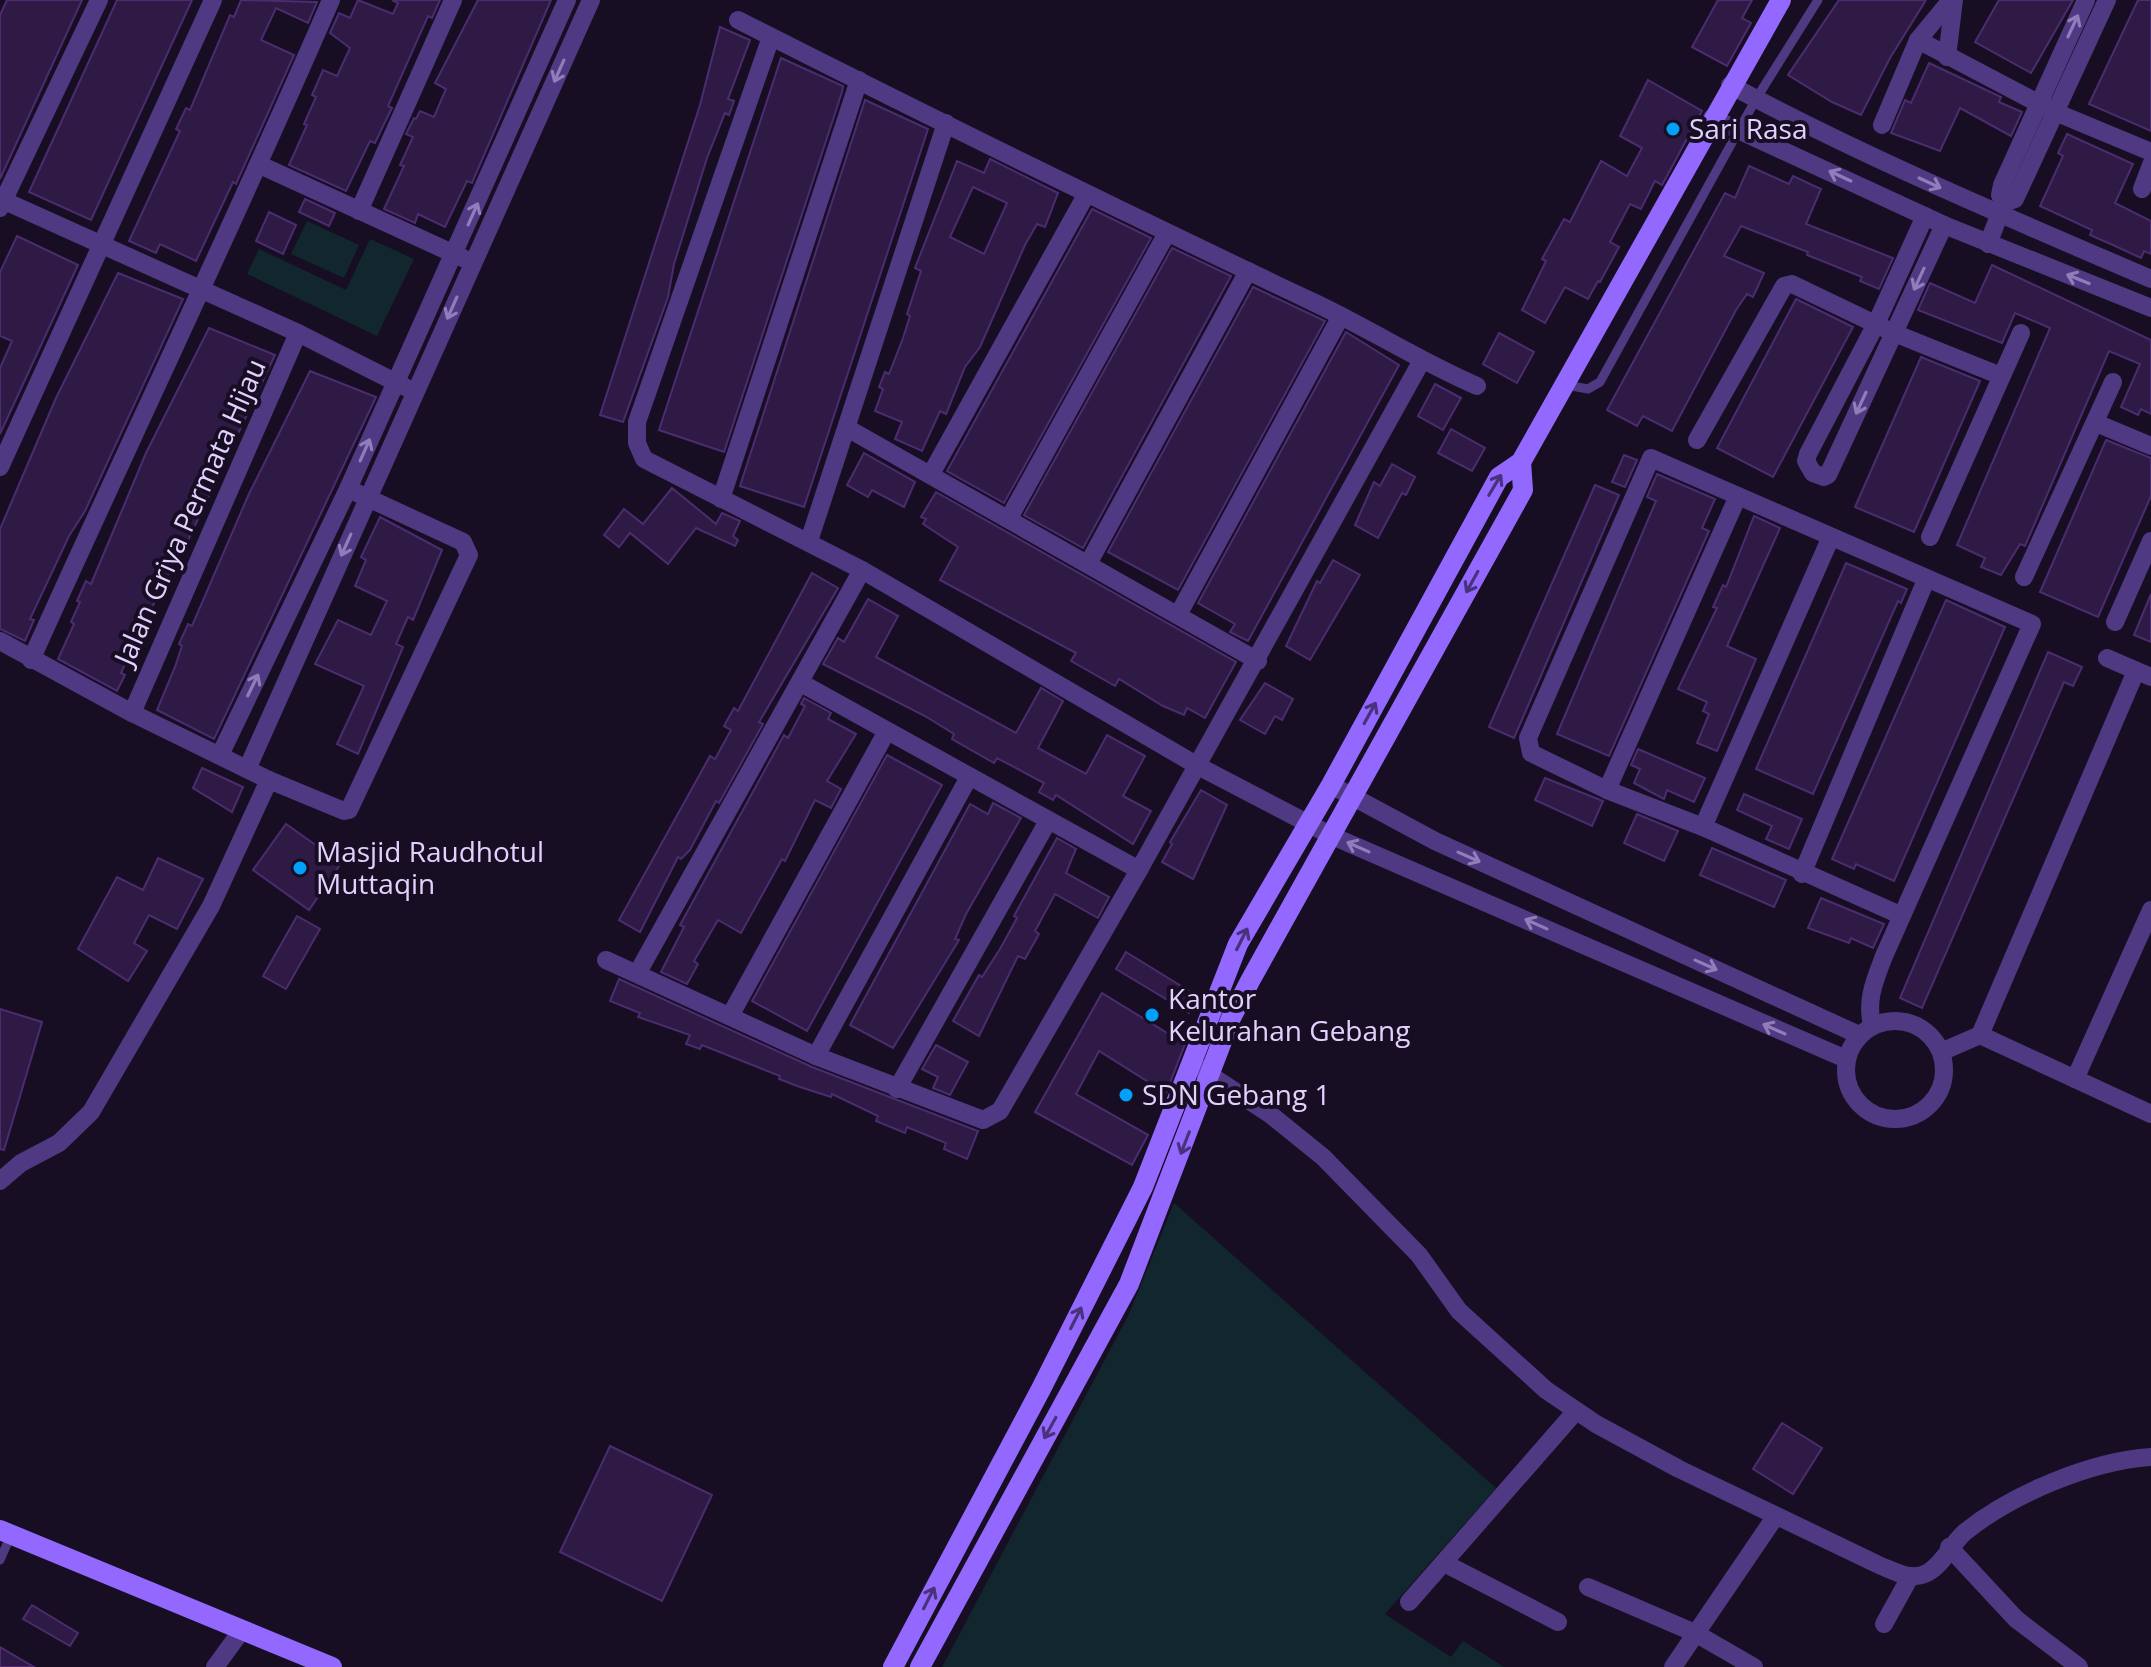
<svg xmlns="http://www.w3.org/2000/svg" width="2151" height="1667" font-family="'Open Sans',sans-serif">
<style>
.green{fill:#11272d}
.building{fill:#2e1a44;stroke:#4c2c70;stroke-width:2;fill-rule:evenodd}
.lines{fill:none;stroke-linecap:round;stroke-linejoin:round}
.lane{stroke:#4f3982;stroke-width:9}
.street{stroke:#4f3982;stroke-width:18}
.secondary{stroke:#9368fe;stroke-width:20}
.oneway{stroke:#917dba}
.oneway2{stroke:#49327b}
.poi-dot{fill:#01a0fb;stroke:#170e23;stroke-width:3}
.labels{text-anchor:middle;stroke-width:8;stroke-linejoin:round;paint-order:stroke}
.poi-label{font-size:28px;fill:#e2d1ff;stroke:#170e23;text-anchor:start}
.street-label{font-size:28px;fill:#e2d1ff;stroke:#170e23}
</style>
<rect width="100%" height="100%" fill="#170e23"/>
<!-- green -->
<g class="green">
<polygon points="307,221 359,245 344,278 291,254"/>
<polygon points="370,239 414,259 377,336 247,274 259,249 346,290"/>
<polygon points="1174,1203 1496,1488 1385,1614 1451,1657 1463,1641 1504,1667 942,1667 1129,1314"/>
</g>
<!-- building -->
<g class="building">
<polygon points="7,0 82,0 0,179 0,15"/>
<polygon points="117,0 192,0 91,220 29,192"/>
<polygon points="241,0 317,2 308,23 276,8 261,40 294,55 236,184 233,182 196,261 160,244 156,253 129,241 180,131 176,129 186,108 190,110 230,15 234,17"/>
<polygon points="358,0 393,14 398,3 392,0 440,0 432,18 428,16 388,106 392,108 384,124 375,143 370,141 346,191 289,165 307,125 304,124 316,97 312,95 323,70 337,76 350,48 330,33 339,13 350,18"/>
<polygon points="478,0 551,0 472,183 467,181 445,227 418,214 415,223 384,209 404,166 400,165 413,137 406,134 414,118 416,119 420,111 434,117 446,89 435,83"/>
<polygon points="1718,0 1752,0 1742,18 1751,23 1727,66 1692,47"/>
<polygon points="1839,0 1926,0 1890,58 1861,115 1832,102 1788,75"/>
<polygon points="1999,0 2073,0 2031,73 1975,42"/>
<polygon points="2138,0 2151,0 2151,131 2089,104"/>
<polygon points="720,27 750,40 728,99 734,101 729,115 725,113 707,158 674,264 668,297 623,422 600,415 700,105"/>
<polygon points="781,58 843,86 842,92 724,452 659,430"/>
<polygon points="1929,63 2001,97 1999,102 2022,112 2011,136 1960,108 1940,151 1891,133 1905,100 1911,103"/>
<polygon points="1648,80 1702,111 1662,185 1655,181 1641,209 1630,204 1610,242 1619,247 1600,282 1598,281 1588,299 1565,287 1545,323 1522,310 1546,261 1542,259 1564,219 1570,222 1601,161 1627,176 1642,148 1620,136"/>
<polygon points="865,100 928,129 804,507 740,486"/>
<polygon points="2067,134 2133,164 2115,203 2151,221 2151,254 2144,251 2141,258 2113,245 2090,235 2092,230 2040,206 2063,156 2058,153"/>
<path d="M990,159L1058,193L1045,227L1037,224L1025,245L980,347L965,367L946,414L940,411L922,451L895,439L902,422L875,411L883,389L879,387L885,372L889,374L903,338L910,316L907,314L921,271L915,268L957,161L984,173ZM973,187L1007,203L984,254L950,237Z"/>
<polygon points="1749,166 1789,184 1793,176 1821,189 1806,224 1893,258 1879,289 1860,281 1862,277 1807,255 1808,252 1741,226 1724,256 1764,273 1753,297 1747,294 1736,310 1672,431 1643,416 1637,426 1607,410 1725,193 1735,198"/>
<polygon points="305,199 335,213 329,226 299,212"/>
<polygon points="1092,209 1151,238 1004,503 947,471"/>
<polygon points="269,212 296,225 283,254 256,241"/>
<polygon points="17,236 78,265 0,434 0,368 12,341 0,336 0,272"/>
<polygon points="1172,248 1231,276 1083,548 1024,515"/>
<polygon points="1992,265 2151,340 2151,414 2141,409 2138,415 2121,407 2140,364 2109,351 2025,546 2020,544 2001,575 1981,567 1985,558 1957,545 2050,328 2015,313 2002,343 1918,310 1930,283 1975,303"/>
<polygon points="118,273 183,299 85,511 69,536 30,619 34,620 25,641 0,629 0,529 56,398"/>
<polygon points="1253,287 1325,321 1178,590 1108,552"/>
<polygon points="1796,299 1853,327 1773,477 1717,448"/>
<polygon points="209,328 275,355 176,566 173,565 135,642 121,673 125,675 117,691 58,659 74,624 71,622 80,602 77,601 86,581 91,584 146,453"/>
<polygon points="1346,332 1399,365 1248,641 1230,632 1235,624 1198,603"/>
<polygon points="1499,333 1534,352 1517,383 1483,364"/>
<polygon points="1921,357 1980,381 1914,532 1855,507"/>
<polygon points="310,371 376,397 214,739 157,710 175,667 182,646 179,644 188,624 192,626 248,496"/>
<polygon points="1435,384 1461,398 1443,430 1418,416"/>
<polygon points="1451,429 1485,448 1472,471 1438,453"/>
<polygon points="2106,440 2151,458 2151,496 2098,617 2040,592"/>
<polygon points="864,453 915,482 904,507 872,490 868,497 847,485"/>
<polygon points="1624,455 1637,460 1625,487 1612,482"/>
<polygon points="1392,464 1415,477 1406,495 1402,493 1378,538 1355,525 1374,482 1380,486"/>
<polygon points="1657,474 1715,499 1702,528 1709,531 1609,756 1557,734 1656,501 1647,497"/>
<polygon points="1595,485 1619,495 1514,738 1489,727"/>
<polygon points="672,488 716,524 722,513 740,521 733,536 738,540 735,546 696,528 668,564 630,533 619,547 604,535 624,509 643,524"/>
<polygon points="936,492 1236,662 1205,718 1187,708 1184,715 1163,706 1119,679 1115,686 1071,661 1076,653 940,580 958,547 923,524 926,519 921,517"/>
<polygon points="1754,516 1780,528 1727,646 1756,659 1717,751 1697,743 1709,714 1703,711 1707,702 1678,689 1717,608 1713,607 1723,585 1726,587"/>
<polygon points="380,517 442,550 413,620 408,617 396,644 403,647 358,754 337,744 364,686 315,664 338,620 371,635 387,601 355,586 366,560 361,557"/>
<polygon points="1333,560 1360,575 1310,660 1286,646 1317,581 1320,583"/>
<polygon points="1846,563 1907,589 1901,603 1898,601 1813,794 1756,769"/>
<polygon points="812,573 838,588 759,722 763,724 719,803 716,801 690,850 681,859 678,857 640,932 619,920 710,756 715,759 731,730 724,726 734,708 738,711"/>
<polygon points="2151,594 2151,642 2134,635"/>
<polygon points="868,599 898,616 876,657 1016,733 1041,688 1063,701 1038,748 1086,774 1107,735 1145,756 1123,796 1151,811 1133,844 1056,795 1053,800 1039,792 1044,783 997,758 994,763 952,739 954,734 925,716 823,664 838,638 844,642"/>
<polygon points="1946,600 2005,627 1894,881 1856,864 1854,869 1832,859"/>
<polygon points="2048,652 2082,667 2073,686 2064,682 1922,1008 1900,998"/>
<polygon points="1265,683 1293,699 1282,720 1275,716 1265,734 1240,720"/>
<polygon points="804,698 831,713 828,719 856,734 827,781 841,789 831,808 815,800 785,861 782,859 741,933 718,920 694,961 698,964 687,984 661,972 684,927 680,925 784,735 788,738 805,706 801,704"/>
<polygon points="1638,749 1705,778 1694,802 1667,790 1664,799 1634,783 1640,769 1631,765"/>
<polygon points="887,755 942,785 807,1031 752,1001"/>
<polygon points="202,768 243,787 232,812 193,788"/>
<polygon points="1545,778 1603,801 1592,826 1535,800"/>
<polygon points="1201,790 1227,805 1193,879 1162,862 1172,844 1170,842"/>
<polygon points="1744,794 1802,819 1789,849 1766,839 1772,826 1737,810"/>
<polygon points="993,803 1021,818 966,914 955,939 959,940 893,1048 850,1025 970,804 988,814"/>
<polygon points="1637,814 1678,831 1664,861 1624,843"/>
<polygon points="286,824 341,863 309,910 253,870"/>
<polygon points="1057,838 1076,849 1066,873 1109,897 1098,918 1055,894 1035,931 1039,934 1025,959 1018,956 979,1036 953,1021 979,975 982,977 1000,949 1017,918 1014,916"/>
<polygon points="1712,848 1786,880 1774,907 1700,875"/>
<polygon points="158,858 203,879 177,929 149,915 134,943 147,951 128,981 78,949 117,877 143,890"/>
<polygon points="1821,898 1884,924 1873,948 1851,938 1849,943 1808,928"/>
<polygon points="297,916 320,929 286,989 263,976"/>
<polygon points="1126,952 1199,997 1189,1013 1116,969"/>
<polygon points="619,979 812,1067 978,1131 967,1159 944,1149 946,1143 907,1127 905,1133 876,1121 878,1116 832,1094 831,1097 797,1086 779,1079 780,1076 702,1045 700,1049 686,1044 690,1035 638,1017 640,1013 610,1001"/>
<polygon points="1102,993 1185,1044 1166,1093 1099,1051 1076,1094 1148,1135 1132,1165 1035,1112"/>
<polygon points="0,1009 42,1022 4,1150 0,1149"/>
<polygon points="936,1045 968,1062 950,1095 933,1088 938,1077 922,1069"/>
<polygon points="1782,1423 1822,1448 1793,1494 1753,1469"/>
<polygon points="610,1446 712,1495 662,1601 560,1552"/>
<polygon points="32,1605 78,1633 70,1646 23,1619"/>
<polygon points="0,1647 34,1667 0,1667"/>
</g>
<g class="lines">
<!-- lane -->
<g class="lane">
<polyline points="1566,385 1588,389 1600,382 1756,99 1818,0"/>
<polyline points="0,1560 11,1535"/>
</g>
<!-- street -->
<g class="street">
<path d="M738,20C929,117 1121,211 1315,303C1370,329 1421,362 1477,386"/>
<polyline points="771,37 637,422 637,443 644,459 862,570 1198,766 1330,835 1846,1059"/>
<polyline points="1918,40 2055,112 2151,152"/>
<polyline points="1947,57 1954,0"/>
<path d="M1730,85C1866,158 2009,218 2151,279"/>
<polyline points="1712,118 1944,225 2151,308"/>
<polyline points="1882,125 1918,40 1951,0"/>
<polyline points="260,165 463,258"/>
<polyline points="2142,189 2151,165"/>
<polyline points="0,199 298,333 405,387"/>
<polyline points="2004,203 2015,199 2107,0"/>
<polyline points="0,208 99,0"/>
<polyline points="359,211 453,0"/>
<polyline points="1925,216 1876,324 1808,454 1806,461 1813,473 1824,477 1828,475 1944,225"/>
<polyline points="1988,244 2004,203 2000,195 2002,185 2086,0"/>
<polyline points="2096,423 2151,446"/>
<polyline points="847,428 1258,661"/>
<polyline points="1697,440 1784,286 1792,284 1894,333 2001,376"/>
<polyline points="0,467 213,0"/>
<polyline points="931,474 1086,195"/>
<polyline points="721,499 859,80"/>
<polyline points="1009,518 1167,233"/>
<polyline points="1930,537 2021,333"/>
<polyline points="809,541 946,123"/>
<polyline points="1088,564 1248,271"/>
<polyline points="2024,577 2113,382"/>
<polyline points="1178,615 1341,316"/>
<polyline points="2115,622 2151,541"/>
<polyline points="0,641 132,713 269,780 344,811 349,810 469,555 463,542 357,493"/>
<polyline points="2107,658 2151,677"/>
<path d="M31,660C130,440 235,222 331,0"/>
<polyline points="801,683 1139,870 1421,362"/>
<polyline points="132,713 298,333"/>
<polyline points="220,755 348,489 567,0"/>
<polyline points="248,767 591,0"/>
<polyline points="1331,785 1435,841 1859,1035"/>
<polyline points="1607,790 1738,496"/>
<polyline points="1703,827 1830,539"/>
<polyline points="1802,874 1926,580"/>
<polyline points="606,960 816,1056 983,1120 1000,1111 1139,870"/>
<polyline points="637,974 862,570"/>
<polyline points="730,1016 887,731"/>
<circle cx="1895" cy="1070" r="49"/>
<path d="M1872,1025C1866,999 1875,980 1884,956L2032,624L1651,458L1528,738L1531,753L1607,790L1703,827L1900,915"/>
<polyline points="1980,1035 2151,1114"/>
<polyline points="1941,1052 1980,1035 2136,671"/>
<polyline points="816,1056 969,777"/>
<path d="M1198,1067L1271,1115L1323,1157L1419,1255L1459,1311L1546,1390L1596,1424L1679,1469L1881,1566C1896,1572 1911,1581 1927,1573C1943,1565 1951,1544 1965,1532C2012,1494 2091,1461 2151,1457"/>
<polyline points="2075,1079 2151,910"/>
<polyline points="897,1089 1048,821"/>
<polyline points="0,1181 21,1163 59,1143 91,1112 211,906 269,780"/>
<polyline points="1949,1547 2016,1619 2079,1667"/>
<polyline points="1444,1563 1558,1622"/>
<polyline points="1588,1587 1695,1633 1754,1667"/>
<polyline points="1409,1602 1576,1411"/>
<polyline points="1884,1624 1910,1577"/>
<polyline points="215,1667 242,1630"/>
<polyline points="1673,1667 1775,1517"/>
</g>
<!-- secondary -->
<g class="secondary">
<polyline points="0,1530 332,1667"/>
<polyline points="893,1667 1041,1389 1143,1187 1238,944 1331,785 1499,477 1521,462 1781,0"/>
<polyline points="920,1667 1129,1284 1231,1018 1250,981 1523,490 1521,462"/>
</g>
</g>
<!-- one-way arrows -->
<defs><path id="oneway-shaft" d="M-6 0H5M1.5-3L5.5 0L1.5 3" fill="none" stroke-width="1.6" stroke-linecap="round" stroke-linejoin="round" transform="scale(2)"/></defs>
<g class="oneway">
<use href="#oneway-shaft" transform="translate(2073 26) rotate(-65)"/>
<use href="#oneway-shaft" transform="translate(559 71) rotate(114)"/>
<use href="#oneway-shaft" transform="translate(1840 176) rotate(-155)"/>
<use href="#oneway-shaft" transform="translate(1930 183) rotate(25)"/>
<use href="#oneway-shaft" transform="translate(473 214) rotate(-66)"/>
<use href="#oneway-shaft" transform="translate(1919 279) rotate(115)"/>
<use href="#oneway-shaft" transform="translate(2078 279) rotate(-158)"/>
<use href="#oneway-shaft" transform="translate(452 308) rotate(114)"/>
<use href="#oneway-shaft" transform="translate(1861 403) rotate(115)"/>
<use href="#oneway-shaft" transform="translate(365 450) rotate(-66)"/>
<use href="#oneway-shaft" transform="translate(346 545) rotate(114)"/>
<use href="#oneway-shaft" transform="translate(253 685) rotate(-64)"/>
<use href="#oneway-shaft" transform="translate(1358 847) rotate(-156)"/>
<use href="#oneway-shaft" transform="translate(1469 857) rotate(24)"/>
<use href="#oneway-shaft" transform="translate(1536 924) rotate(-156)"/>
<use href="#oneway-shaft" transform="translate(1706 965) rotate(24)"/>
<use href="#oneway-shaft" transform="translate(1774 1029) rotate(-156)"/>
</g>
<g class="oneway2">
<use href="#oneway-shaft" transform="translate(1495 485) rotate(-59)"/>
<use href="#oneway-shaft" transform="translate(1472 582) rotate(119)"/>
<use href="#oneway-shaft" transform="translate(1370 713) rotate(-61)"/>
<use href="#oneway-shaft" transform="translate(1242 939) rotate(-63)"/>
<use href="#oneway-shaft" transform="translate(1185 1143) rotate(111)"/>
<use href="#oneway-shaft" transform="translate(1076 1318) rotate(-63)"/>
<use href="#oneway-shaft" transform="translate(1050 1428) rotate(119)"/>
<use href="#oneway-shaft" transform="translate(929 1598) rotate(-63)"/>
</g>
<!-- markers -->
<g class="poi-dot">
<circle cx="1673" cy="129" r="8"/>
<circle cx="300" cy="868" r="8"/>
<circle cx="1152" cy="1015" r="8"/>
<circle cx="1126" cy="1095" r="8"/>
</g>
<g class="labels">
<!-- poi labels -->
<g class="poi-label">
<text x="1689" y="139">Sari Rasa</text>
<text x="316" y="862">Masjid Raudhotul<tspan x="316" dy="32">Muttaqin</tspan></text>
<text x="1168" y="1009">Kantor<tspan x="1168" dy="32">Kelurahan Gebang</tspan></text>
<text x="1142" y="1105">SDN Gebang 1</text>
</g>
<!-- street labels -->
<g class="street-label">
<text transform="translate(190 512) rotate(-66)" y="10">Jalan Griya Permata Hijau</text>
</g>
</g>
</svg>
